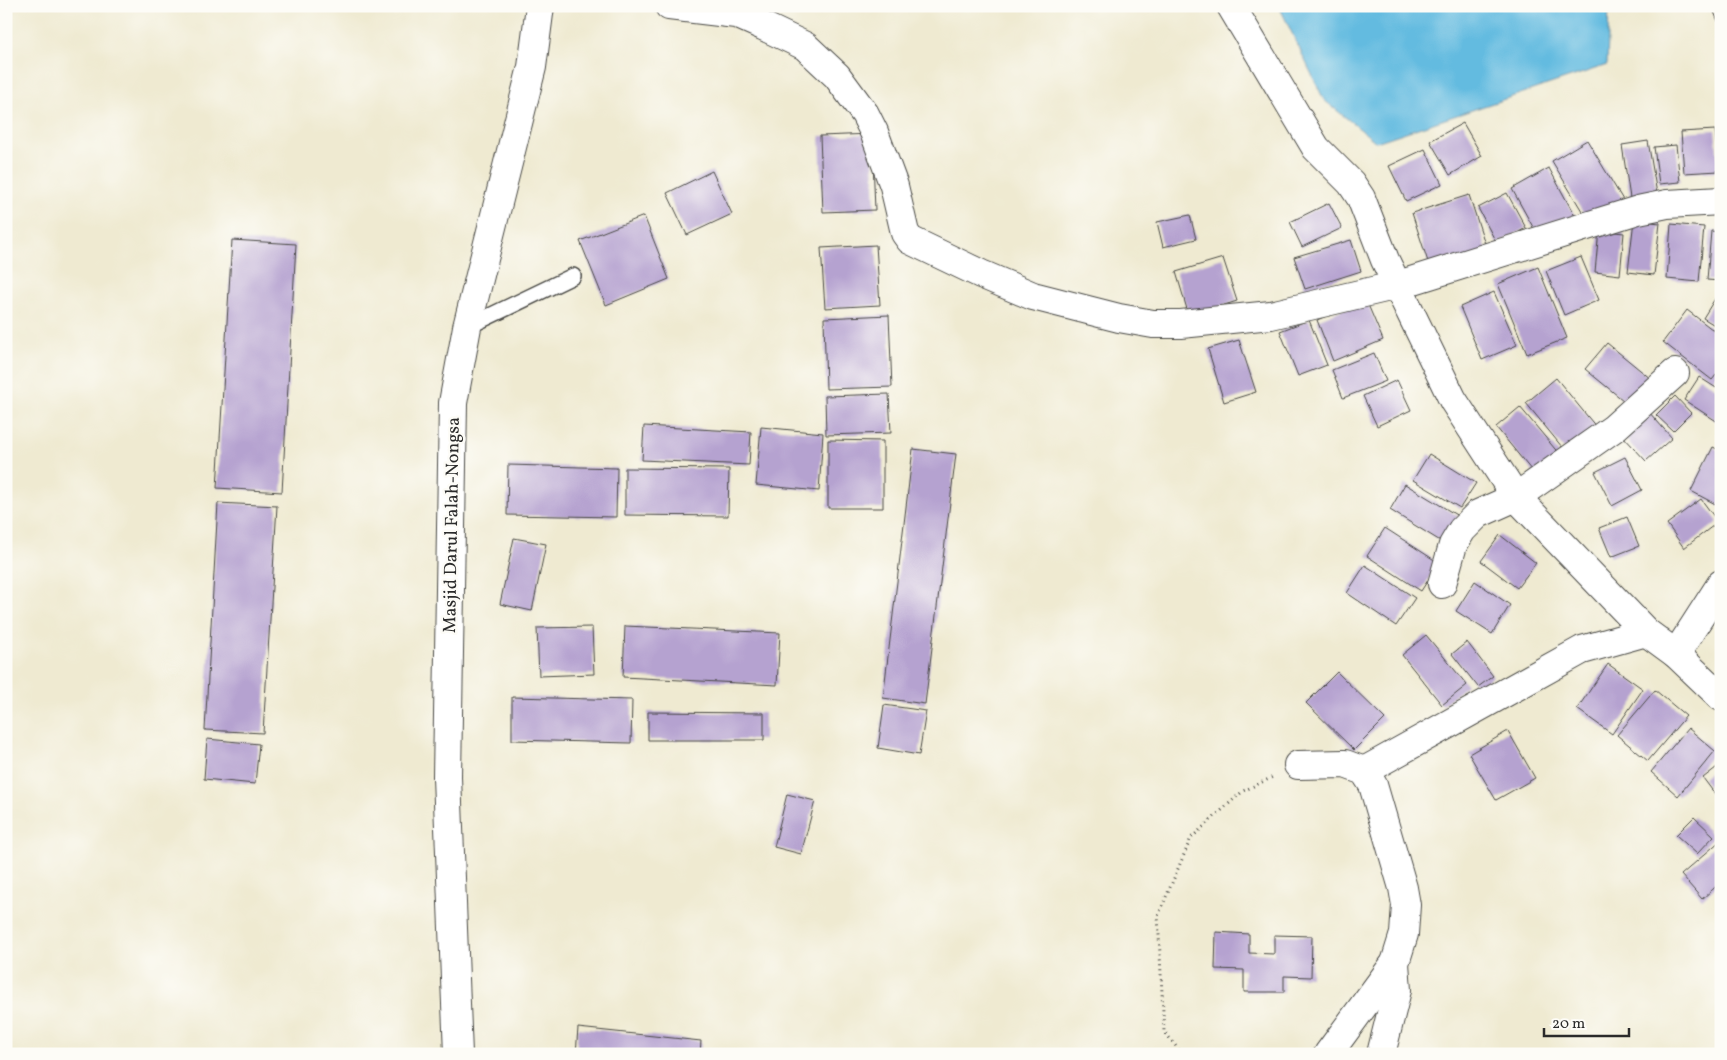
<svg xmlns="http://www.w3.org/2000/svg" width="1727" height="1060" font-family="Vollkorn,serif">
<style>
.water{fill:#63bbe0;stroke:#477386}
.building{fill:#b5a2d0}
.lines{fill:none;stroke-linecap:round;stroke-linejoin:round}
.lane-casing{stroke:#484844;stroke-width:18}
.street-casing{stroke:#484844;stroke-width:30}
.path{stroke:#484844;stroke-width:3;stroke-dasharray:1 4;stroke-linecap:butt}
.lane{stroke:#fff;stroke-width:15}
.street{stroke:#fff;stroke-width:28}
.labels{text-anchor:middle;stroke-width:5;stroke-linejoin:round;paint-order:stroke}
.street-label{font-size:18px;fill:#2b2b2b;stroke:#fdfcf7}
</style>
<rect width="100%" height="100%" fill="#fdfcf7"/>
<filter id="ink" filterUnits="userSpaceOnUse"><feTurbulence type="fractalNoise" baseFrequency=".02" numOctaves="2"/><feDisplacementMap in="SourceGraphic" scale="10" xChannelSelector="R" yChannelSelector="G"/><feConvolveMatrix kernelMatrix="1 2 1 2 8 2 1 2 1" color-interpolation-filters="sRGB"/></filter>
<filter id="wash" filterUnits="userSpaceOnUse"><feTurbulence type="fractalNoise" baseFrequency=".0096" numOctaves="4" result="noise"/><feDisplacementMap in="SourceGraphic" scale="20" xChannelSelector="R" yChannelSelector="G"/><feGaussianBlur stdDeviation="1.12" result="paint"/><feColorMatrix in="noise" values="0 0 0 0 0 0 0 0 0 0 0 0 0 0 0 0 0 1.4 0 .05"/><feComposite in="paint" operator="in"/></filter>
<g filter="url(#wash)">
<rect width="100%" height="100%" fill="#efead1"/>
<!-- water -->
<polygon class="water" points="1279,6 1609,6 1607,65 1376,142 1324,100"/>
<g id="blocks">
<!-- building -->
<g class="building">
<polygon points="1721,10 1721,28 1714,12"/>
<polygon points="1463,123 1482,156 1450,175 1430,141"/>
<polygon points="1715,130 1719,171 1684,173 1681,132"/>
<polygon points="872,134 875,210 823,212 820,136"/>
<polygon points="1587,140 1623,200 1588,221 1552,161"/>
<polygon points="1648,141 1657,194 1630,198 1622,145"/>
<polygon points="1676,145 1680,182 1659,184 1654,147"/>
<polygon points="1425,149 1442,184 1406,201 1389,166"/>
<polygon points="1549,168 1576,218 1539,238 1512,189"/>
<polygon points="712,171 732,214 687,235 667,193"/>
<polygon points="1507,193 1526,228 1497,244 1478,208"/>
<polygon points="1469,195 1488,253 1431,271 1412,213"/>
<polygon points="1329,203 1342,228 1302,247 1290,222"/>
<polygon points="1190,215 1196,239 1163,247 1157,222"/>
<polygon points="644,216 669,279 606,305 580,241"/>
<polygon points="1634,220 1660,223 1654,275 1628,272"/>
<polygon points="1671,224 1704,227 1699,282 1667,279"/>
<polygon points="1599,230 1624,233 1620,275 1595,272"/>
<polygon points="1711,231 1721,232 1721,281 1707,280"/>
<polygon points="232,240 296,244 282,492 217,488"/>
<polygon points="1351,240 1361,271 1305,289 1294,257"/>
<polygon points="876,245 880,305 825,308 821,248"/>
<polygon points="1581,257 1599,300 1564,315 1546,271"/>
<polygon points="1223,258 1237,301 1189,316 1176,272"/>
<polygon points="1538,267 1567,338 1527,354 1498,284"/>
<polygon points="1721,289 1721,329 1703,318"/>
<polygon points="1494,292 1517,345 1482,360 1460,307"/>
<polygon points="1366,300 1383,340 1333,361 1317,320"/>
<polygon points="1687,310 1721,336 1721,369 1712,380 1663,342"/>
<polygon points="889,315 892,387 826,389 824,318"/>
<polygon points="1309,320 1327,365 1298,376 1280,331"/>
<polygon points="1239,340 1256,392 1224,402 1208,349"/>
<polygon points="1607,343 1651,379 1629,405 1585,369"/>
<polygon points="1374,353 1386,381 1343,398 1332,370"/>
<polygon points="1699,377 1721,391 1721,424 1684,400"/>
<polygon points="1556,378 1597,428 1567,453 1526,403"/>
<polygon points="1397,380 1411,410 1377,426 1363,396"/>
<polygon points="889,394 891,433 826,435 825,396"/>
<polygon points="1675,396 1691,413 1673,431 1656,415"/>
<polygon points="1520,407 1560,455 1536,476 1496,427"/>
<polygon points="1648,411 1672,438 1646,461 1622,435"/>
<polygon points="644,426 751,432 749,465 642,460"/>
<polygon points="761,427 823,433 819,491 756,485"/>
<polygon points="828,440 883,441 883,508 828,508"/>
<polygon points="1713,447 1721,451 1721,507 1691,491"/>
<polygon points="913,449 956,454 925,704 883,698"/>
<polygon points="1429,454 1476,483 1460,508 1413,480"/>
<polygon points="1625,457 1642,490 1612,506 1595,472"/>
<polygon points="508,465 617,468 616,517 507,515"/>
<polygon points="625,468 729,469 728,516 625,515"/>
<polygon points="1405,484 1458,516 1442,542 1390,510"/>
<polygon points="1701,499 1718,522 1684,548 1667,524"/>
<polygon points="218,503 277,506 263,733 205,730"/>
<polygon points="1627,517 1639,546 1611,557 1599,528"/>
<polygon points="1385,528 1439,563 1421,591 1367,556"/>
<polygon points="1500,535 1536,563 1517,588 1481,561"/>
<polygon points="514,538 546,544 532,611 500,604"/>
<polygon points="1365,565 1415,598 1396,626 1347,593"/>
<polygon points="1475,581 1510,605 1492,634 1456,611"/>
<polygon points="625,626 780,633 777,685 623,677"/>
<polygon points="592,627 594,674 539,676 537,628"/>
<polygon points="1426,635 1467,685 1442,705 1402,655"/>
<polygon points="1467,642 1493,676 1478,687 1452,654"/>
<polygon points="1608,664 1643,689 1612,734 1577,709"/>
<polygon points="1337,672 1385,719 1354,750 1306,703"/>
<polygon points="1655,690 1686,716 1648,761 1617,735"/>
<polygon points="512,697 632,700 631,743 512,740"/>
<polygon points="884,705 926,711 919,755 878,748"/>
<polygon points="648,712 764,713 764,740 648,740"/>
<polygon points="1688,728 1715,751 1678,796 1651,772"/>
<polygon points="1508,731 1535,778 1496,800 1469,754"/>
<polygon points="207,739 259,744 255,784 204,779"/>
<polygon points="1721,764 1721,802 1703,778"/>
<polygon points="787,794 815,801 801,854 774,847"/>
<polygon points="1694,817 1714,836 1697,854 1676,835"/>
<polygon points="1721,840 1721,882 1702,899 1681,875"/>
<polygon points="1216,932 1249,934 1249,953 1274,954 1274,935 1312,936 1311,977 1284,976 1284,992 1244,992 1244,970 1215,969"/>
<polygon points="578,1028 701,1041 700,1054 576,1054"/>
</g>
</g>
</g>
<g filter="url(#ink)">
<use href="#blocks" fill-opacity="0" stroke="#484844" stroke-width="1"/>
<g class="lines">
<!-- lane casing -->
<g class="lane-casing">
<polyline id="lane" points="467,327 573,276"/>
</g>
<!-- street casing -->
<g class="street-casing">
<g id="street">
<polyline points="669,6 736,14 763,26 805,46 837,76 865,114 874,132 894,186 905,233 910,240 981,274 1033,296 1119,318 1153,324 1181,324 1271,315 1398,285 1638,210 1667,204 1721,201"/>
<polyline points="1231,6 1316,148 1351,183 1361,198 1385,260 1453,400 1516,497 1646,632 1676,654 1721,697"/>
<polyline points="1442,584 1453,545 1462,530 1478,514 1516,497 1614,428 1675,373"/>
<polyline points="1676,654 1721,584"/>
<polyline points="1298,765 1345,764 1364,771 1373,785 1403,888 1406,905 1404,934 1395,963 1397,990 1381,1054"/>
<polyline points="1364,771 1582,650 1646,632"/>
<polyline points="458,1054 447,777 453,403 467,327 532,67 540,6"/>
<polyline points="1328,1054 1395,963"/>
</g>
</g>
<!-- path -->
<polyline class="path" points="1182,1054 1164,1031 1158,916 1191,838 1243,791 1273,777"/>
<!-- lane -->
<use href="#lane" class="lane"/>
<!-- street -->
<use href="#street" class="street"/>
</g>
</g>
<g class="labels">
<!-- street labels -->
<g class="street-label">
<text transform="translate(451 525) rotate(-89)" y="6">Masjid Darul Falah-Nongsa</text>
</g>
</g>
<!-- margin -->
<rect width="1727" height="1060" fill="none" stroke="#fdfcf7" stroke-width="25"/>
<!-- scale -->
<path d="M1544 1028v8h85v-8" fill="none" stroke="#2b2b2b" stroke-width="2.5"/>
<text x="1552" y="1028" font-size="15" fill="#2b2b2b" stroke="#fdfcf7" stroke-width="4" paint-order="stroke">20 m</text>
</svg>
